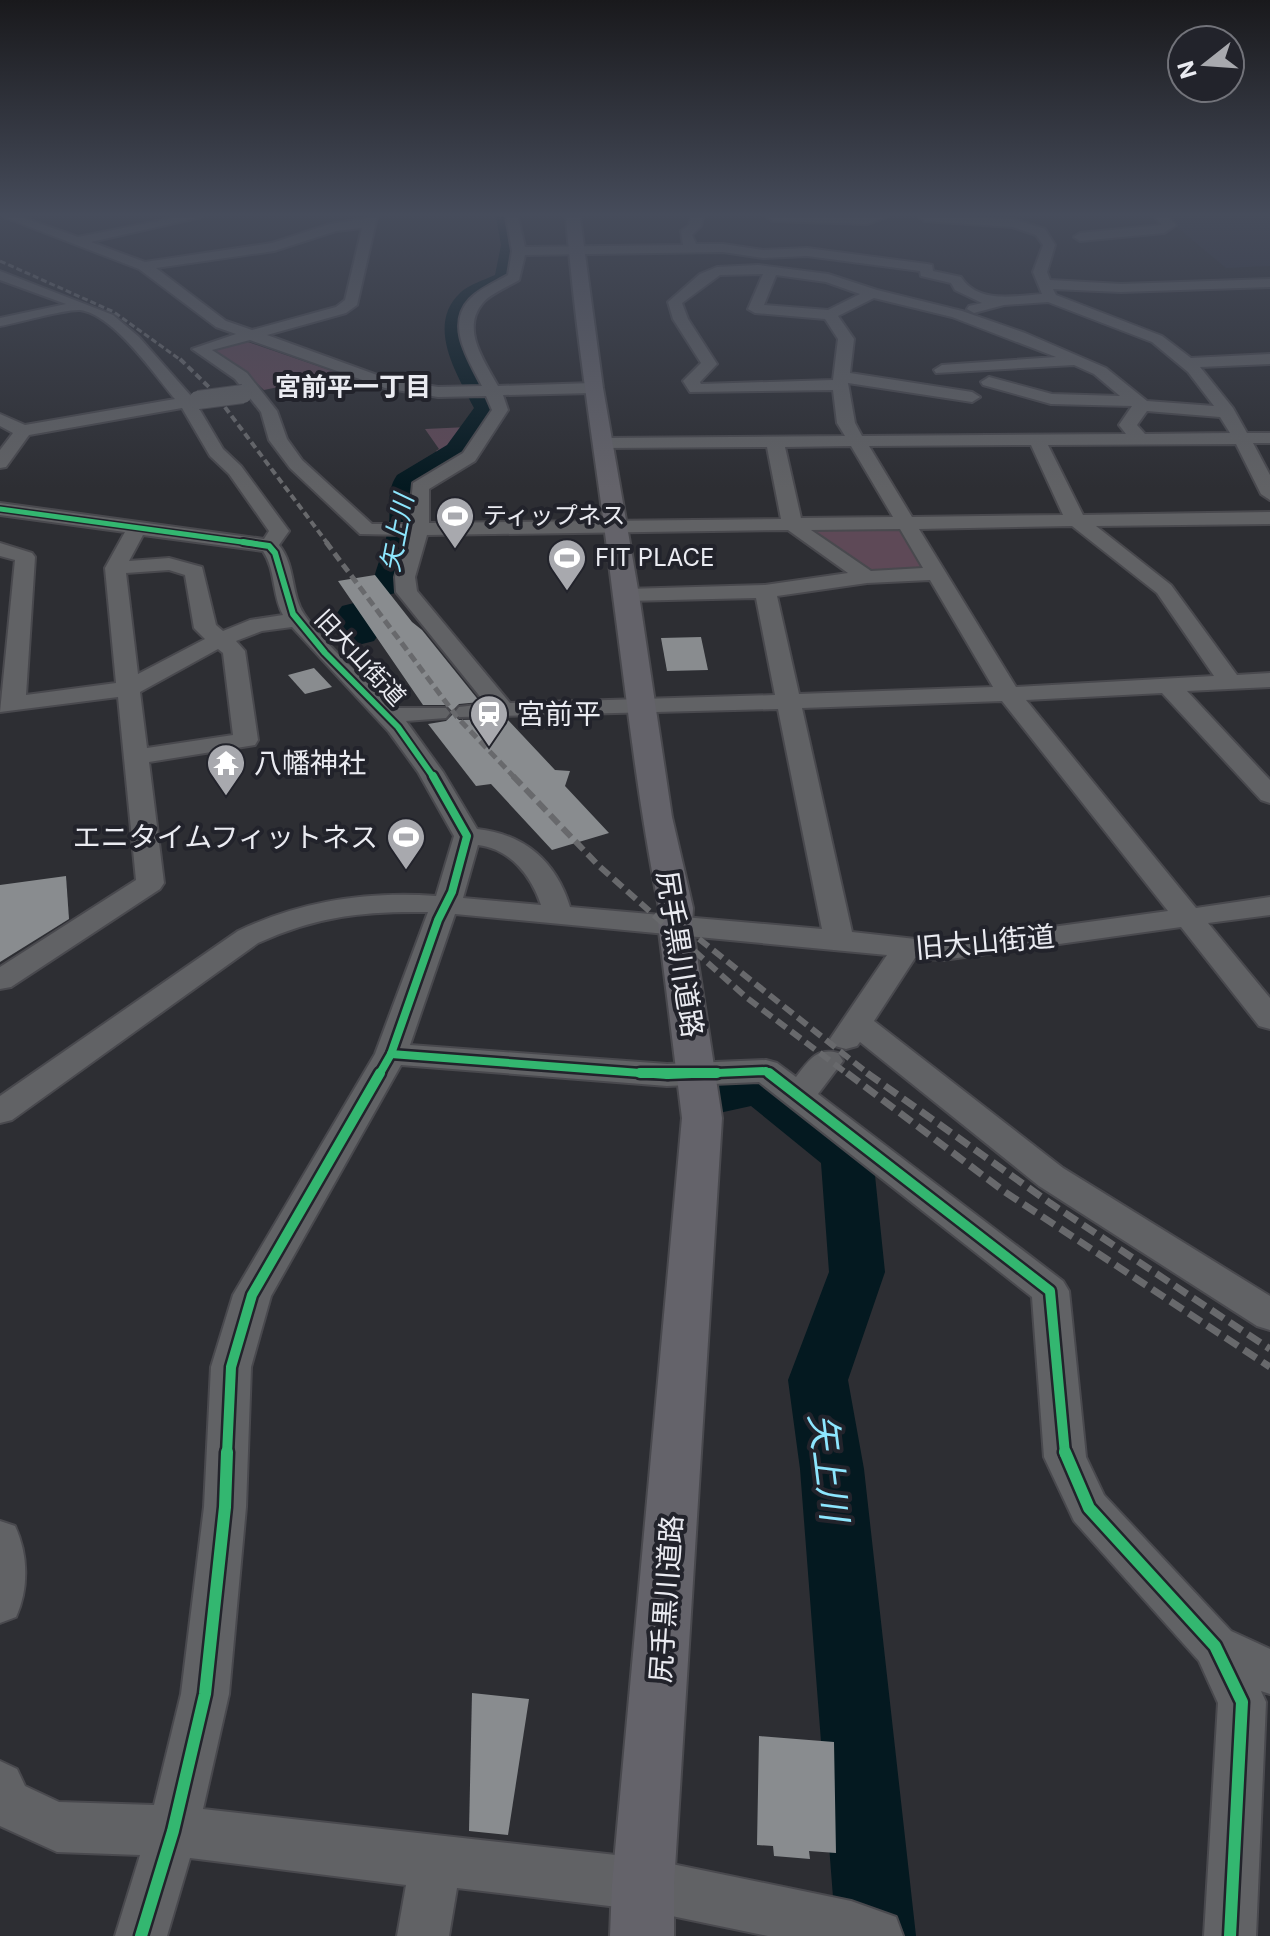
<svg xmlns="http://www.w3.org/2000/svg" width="1270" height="1936" font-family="Inter,'Noto Sans JP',sans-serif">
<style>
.built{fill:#313341}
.green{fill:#5e4957}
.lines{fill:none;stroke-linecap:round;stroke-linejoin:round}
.river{fill:#041920;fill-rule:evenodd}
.building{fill:#898c8f}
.minor-casing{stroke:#49494e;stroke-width:4}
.major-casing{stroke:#49494e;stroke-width:4}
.minor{fill:#616265;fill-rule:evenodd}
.major{fill:#64636a;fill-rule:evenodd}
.rail-far4{stroke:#68696c;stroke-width:3;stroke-dasharray:6 3;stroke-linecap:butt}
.rail-far3{stroke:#68696c;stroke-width:4;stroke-dasharray:7 4;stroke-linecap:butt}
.rail-far2{stroke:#68696c;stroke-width:5;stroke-dasharray:9 5;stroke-linecap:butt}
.rail-far1{stroke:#68696c;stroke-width:6;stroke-dasharray:12 6;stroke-linecap:butt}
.rail{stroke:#68696c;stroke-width:7;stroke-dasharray:15 7;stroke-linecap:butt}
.minor-bridge-casing{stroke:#49494e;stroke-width:20;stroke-linecap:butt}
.minor-bridge{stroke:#616265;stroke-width:18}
.cycleway-far4-casing{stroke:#22232b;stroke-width:8}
.cycleway-far3-casing{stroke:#22232b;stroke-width:10}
.cycleway-far2-casing{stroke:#22232b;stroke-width:13}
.cycleway-far1-casing{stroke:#22232b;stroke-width:15}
.cycleway-casing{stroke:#22232b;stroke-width:17}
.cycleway-far4{stroke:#33b770;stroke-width:5}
.cycleway-far3{stroke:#33b770;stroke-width:6}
.cycleway-far2{stroke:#33b770;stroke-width:8}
.cycleway-far1{stroke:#33b770;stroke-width:10}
.cycleway{stroke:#33b770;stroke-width:12}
.labels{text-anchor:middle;stroke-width:8;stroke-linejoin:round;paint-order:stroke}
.far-poi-label{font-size:24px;fill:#eaebf1;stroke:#22232b;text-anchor:start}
.far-street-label{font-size:24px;fill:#eaebf1;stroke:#22232b}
.far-neighbourhood-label{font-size:26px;font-weight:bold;fill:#eaebf1;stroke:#22232b}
.far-water-label{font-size:26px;font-style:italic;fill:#8de6fe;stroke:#22232b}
.poi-label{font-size:28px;fill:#eaebf1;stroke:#22232b;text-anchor:start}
.street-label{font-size:28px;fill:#eaebf1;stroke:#22232b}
.near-water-label{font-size:36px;font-style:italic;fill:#8de6fe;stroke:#22232b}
</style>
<rect width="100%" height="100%" fill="#2d2e33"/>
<!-- built -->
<polygon class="built" points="1165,217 1270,217 1270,266 1226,268"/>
<!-- green -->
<g class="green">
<polygon points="237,342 248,342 341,374 264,390 246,373 211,352 213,349"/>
<polygon points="468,427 454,451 440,458 436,451 439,449 425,429"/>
<path d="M806,527L904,529L925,567C915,573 906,572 894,572C855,574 835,549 806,527Z"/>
</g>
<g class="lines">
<!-- river -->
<g class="river">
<path d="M496,217H514L521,245L516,278C506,290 490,290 478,300C448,324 487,383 500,408L467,457L419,486V524L404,585L399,592L388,595L377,592L372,585C377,565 386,544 389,524C391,505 386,491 397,475L447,445L474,408C457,374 425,325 461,292C470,284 484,280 495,275L501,245Z"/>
<polygon points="354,603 366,606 379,634 374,641 362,644 350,641 337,613 342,606"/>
<polygon points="760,1070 778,1075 866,1143 873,1156 885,1272 848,1380 864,1469 916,1936 836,1936 800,1469 788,1380 829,1272 821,1163 751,1106 719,1113 701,1108 694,1096 701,1084"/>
</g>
</g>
<!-- building -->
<g class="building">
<polygon points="375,575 412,622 422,630 480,702 459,704 452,711 446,705 423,705 338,581"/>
<polygon points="701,637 708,670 667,671 661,638"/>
<polygon points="314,668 332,687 305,694 288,675"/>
<polygon points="453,714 459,720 507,719 555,770 570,771 565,786 609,833 552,850 491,784 476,786 428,724 446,721"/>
<polygon points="66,876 69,919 0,962 0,885"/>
<polygon points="472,1693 529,1699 508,1835 469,1831"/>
<polygon points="759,1736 834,1742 836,1853 809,1851 810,1859 774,1856 773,1846 757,1845"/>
</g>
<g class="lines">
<!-- minor casing -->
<g class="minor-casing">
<g id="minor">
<path d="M4,217H21L78,237L178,217H201L91,242L145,262L272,243L330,224L377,217L357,305L346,313L267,335L388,379L438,387L482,386C469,360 445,325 470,299C479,289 496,282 508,275L512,251L506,217H518L525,247L683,245L681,231L689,225L691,217H703L701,226L692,235L696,244H723L763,250L807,248L927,264L932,265L933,271L961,277C978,304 1015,296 1042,294L1033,272L1043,245L1036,235L1012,227L925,221L919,217L1013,219L1045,229L1055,245L1047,272L1050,280L1121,284L1270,279V287L1121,292L1053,289L1056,295L1162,336L1191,358L1270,354V364L1200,367L1233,408L1247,433H1270V443H1253L1270,475V500L1261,494L1236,444L1048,445L1083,515L1270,512V524L1096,526L1171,585L1237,675L1270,673V687L1187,691L1270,780V803L1261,800L1162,693L1026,700L1196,908L1270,897V915L1208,923L1270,998V1029L1259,1026L1181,927L943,960L915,958L874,1021L1063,1168L1270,1296V1330L1257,1326L1039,1186L860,1042L857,1046L846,1049L835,1046L830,1039L887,955L455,914L410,1045L667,1064L766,1060L777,1063L796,1077C809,1061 816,1047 838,1053L843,1061L818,1094L1063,1281L1069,1291L1086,1457L1104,1495L1231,1631L1270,1649V1694L1261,1691L1266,1702L1256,1936H1204L1218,1703L1199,1661L1074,1521L1044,1457L1032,1297L759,1082L667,1086L401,1065L271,1296L251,1367L246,1507L229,1694L203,1809L643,1858L851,1901L896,1917L903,1936H768L643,1910L457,1888L449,1936H397L406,1885L190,1858L167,1936H115L140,1855L57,1852L0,1826V1761L17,1769L25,1786L59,1802L154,1805L181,1694L204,1507L211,1367L233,1295L375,1054L428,912C364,911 317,916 258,943L12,1120L0,1123V1096L238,931C301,901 366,891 436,896L454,836L418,772L389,732L292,627L262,631L236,641L245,651L258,740L255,745L149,762L164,883L160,889L11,987L0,989V967L136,880L118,697L0,712L15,560L0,556V543L32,553L35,557L26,695L116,683L105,568L125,532L0,515V503L264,539L269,531L229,474L210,456L182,408L29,435L6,467L0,468V450L13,433L0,426V414L25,425L175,399C155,375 113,314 80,310C65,309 18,323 0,326V318L66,304L0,280V271L113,315L139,337L191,396H204L206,400L204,404L197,405L223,449L241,466L289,531L279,545C296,566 290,593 304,614C328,649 364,677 394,708H446L450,713L446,718L406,721L443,772L477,829C524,834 556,861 570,907L822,929L778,709L459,717L455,712L459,707L486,704L396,592L395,577L407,535L360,534L290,468L269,440L261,412L235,379L192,349L236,334L216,327L139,269ZM362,228L345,300L336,307L252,330L226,321L156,268L274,251L336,231ZM723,252L763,258L807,256L920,271L921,276L951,283L955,290L982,303L969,306L967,309L974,313L1004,305L1048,302L1152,342L1188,372L1214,406L1147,401L1106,368L1025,333L962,311L877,290L828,274L758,265L717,267L700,274L668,302L673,319L701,363L683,381L690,392L833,390L837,423L845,436L602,438L593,443L602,448L767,447L781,519L429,523V489L475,461L508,410L503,395L593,393L601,388L593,383L498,386C485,362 461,330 482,304C489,294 508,287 519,280L525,255ZM763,274L748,309L755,313L825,319L838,339L833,380L701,384L700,382L717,364L688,319L682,303L720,275ZM776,275L826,282L860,294L828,310L764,305ZM874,298L952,317L1056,357L942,365L934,370L936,373L1074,365L1094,374L1120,396L1052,394L989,377L981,382L983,385L1051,404L1132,406L1119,425L1126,434L862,436L855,423L848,383L972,402L980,397L972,392L850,373L854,339L838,316ZM250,340L385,388L438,397L486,396L492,410L463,453L413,483L409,524H372L302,460L287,439L277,411L247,373L212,350ZM1147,411L1220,417L1230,433L1145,434L1137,425ZM1031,445L1063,515L912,517L869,446ZM851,446L893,517L801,518L785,447ZM1072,526L1157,593L1214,676L1016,687L919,529ZM900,529L923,568L871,571L811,530ZM788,530L848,573L765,585L626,589L615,595L626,601L756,598L775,695L510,703L417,591L415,577L427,535ZM143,535L263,551C276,570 272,595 283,615L250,620L223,631L216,625L202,567L169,558L129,561ZM169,570L185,575L194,628L205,639L138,674L126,573ZM930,580L993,687L799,694L777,596L867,583ZM218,649L223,653L233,735L147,748L140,692ZM1002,701L1168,911L943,942L852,932L802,708ZM478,845C510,849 531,875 541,905L463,898Z"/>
<polygon points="767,217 886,217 867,224 773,221"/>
<polygon points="1155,217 1168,217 1176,225 1164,233 1080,241 1074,237 1080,233 1162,225"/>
<path d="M0,1521L15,1526C28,1554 29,1588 16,1617L0,1623Z"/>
</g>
</g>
<!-- major casing -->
<g class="major-casing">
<path id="major" d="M566,217H580L603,388L639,595L672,817L693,908L692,923L722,1118L674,1884V1936H610L612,1884L682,1118L658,923L659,908C638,804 627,701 613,596C598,469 576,344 566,217Z"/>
</g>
<!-- minor -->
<use href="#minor" class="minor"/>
<!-- major -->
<use href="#major" class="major"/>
<!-- rail-far4 -->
<polyline class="rail-far4" points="0,261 114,312 182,361"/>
<!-- rail-far3 -->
<polyline class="rail-far3" points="180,359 212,390 328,544"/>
<!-- rail-far2 -->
<polyline class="rail-far2" points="326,542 457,717 515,778"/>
<!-- rail-far1 -->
<g class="rail-far1">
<polyline points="513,776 598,865 747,998 849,1075"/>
<polyline points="699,939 870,1075"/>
</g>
<!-- rail -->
<g class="rail">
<polyline points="847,1073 1005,1192 1270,1367"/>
<polyline points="867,1073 1050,1203 1270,1349"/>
</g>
<!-- minor-bridge casing -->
<g class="minor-bridge-casing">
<polyline id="minor-bridge" points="198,400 243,394"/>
</g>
<!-- minor-bridge -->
<use href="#minor-bridge" class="minor-bridge"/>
<!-- cycleway-far4 casing -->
<g class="cycleway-far4-casing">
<polyline id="cycleway-far4" points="0,509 257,544"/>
</g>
<!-- cycleway-far3 casing -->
<g class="cycleway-far3-casing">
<polyline id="cycleway-far3" points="243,542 269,546 275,553 293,614 325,653 398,727 434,778"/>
</g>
<!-- cycleway-far2 casing -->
<g class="cycleway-far2-casing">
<g id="cycleway-far2">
<polyline points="391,1054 667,1075"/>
<polyline points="379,1075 391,1054 438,920 452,892 467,836 433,776"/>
<polyline points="668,1075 766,1071 771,1075"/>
</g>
</g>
<!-- cycleway-far1 casing -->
<g class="cycleway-far1-casing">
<g id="cycleway-far1">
<polyline points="640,1073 717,1073"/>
<polyline points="769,1073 1050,1291 1065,1454"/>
<polyline points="227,1454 231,1367 252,1295 380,1073"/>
</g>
</g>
<!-- cycleway casing -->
<g class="cycleway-casing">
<g id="cycleway">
<polyline points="1065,1452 1089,1508 1215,1646 1242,1702 1230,1936"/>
<polyline points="141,1936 173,1831 205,1694 225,1507 227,1452"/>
</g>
</g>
<!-- cycleway-far4 -->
<use href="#cycleway-far4" class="cycleway-far4"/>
<!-- cycleway-far3 -->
<use href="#cycleway-far3" class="cycleway-far3"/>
<!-- cycleway-far2 -->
<use href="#cycleway-far2" class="cycleway-far2"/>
<!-- cycleway-far1 -->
<use href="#cycleway-far1" class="cycleway-far1"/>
<!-- cycleway -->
<use href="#cycleway" class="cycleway"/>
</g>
<!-- sky -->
<linearGradient id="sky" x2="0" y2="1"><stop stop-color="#19191c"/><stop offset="0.44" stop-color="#464c5b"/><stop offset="1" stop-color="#464c5b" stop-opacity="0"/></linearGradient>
<rect width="1270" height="488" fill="url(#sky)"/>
<!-- icons -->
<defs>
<g id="stadium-pin" transform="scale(2)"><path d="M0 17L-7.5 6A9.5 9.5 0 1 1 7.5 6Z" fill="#a8a9ae" stroke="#22232b"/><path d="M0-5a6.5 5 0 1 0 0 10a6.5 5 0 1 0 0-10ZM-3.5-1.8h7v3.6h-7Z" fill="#fff"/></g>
<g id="station-pin" transform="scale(2)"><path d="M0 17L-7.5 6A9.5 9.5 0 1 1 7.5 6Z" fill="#a8a9ae" stroke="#22232b"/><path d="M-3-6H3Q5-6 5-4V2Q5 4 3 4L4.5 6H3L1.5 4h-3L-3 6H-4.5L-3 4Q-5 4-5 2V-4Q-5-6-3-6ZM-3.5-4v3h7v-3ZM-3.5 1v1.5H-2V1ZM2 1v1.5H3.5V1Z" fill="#fff"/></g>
<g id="temple-pin" transform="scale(2)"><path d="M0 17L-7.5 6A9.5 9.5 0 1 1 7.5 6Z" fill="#a8a9ae" stroke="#22232b"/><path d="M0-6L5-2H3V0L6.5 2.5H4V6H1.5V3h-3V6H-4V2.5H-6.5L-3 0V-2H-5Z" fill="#fff"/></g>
</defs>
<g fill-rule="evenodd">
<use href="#stadium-pin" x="455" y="516"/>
<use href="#stadium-pin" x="567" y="558"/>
<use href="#station-pin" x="489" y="714"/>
<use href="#temple-pin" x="226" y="763"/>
<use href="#stadium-pin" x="406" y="837"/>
</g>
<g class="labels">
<!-- far-poi labels -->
<g class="far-poi-label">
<text x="483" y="524">ティップネス</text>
<text x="595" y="566">FIT PLACE</text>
</g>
<!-- far-street labels -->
<g class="far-street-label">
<text transform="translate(360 658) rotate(47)" y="8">旧大山街道</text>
</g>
<!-- far-neighbourhood labels -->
<g class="far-neighbourhood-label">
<text x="353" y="396">宮前平一丁目</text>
</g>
<!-- far-water labels -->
<g class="far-water-label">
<text transform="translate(397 533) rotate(-79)" y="9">矢上川</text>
</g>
<!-- poi labels -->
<g class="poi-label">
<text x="517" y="724">宮前平</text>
<text x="254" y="773">八幡神社</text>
<text x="378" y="847" text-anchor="end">エニタイムフィットネス</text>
</g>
<!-- street labels -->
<g class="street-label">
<text transform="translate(985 942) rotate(-5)" y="10">旧大山街道</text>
<text transform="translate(680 954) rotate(81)" y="10">尻手黒川道路</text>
<text transform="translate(666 1599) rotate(-86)" y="10">尻手黒川道路</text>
</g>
<!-- near-water labels -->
<g class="near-water-label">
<text transform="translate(829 1467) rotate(83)" y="13">矢上川</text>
</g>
</g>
<!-- north arrow -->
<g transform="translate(1206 64) rotate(253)"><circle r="38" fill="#22232b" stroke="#72737a" stroke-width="2"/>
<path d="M0-6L14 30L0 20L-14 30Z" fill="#a8a9ae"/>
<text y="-12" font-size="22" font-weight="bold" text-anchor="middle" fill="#eaebf1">N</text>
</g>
</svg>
